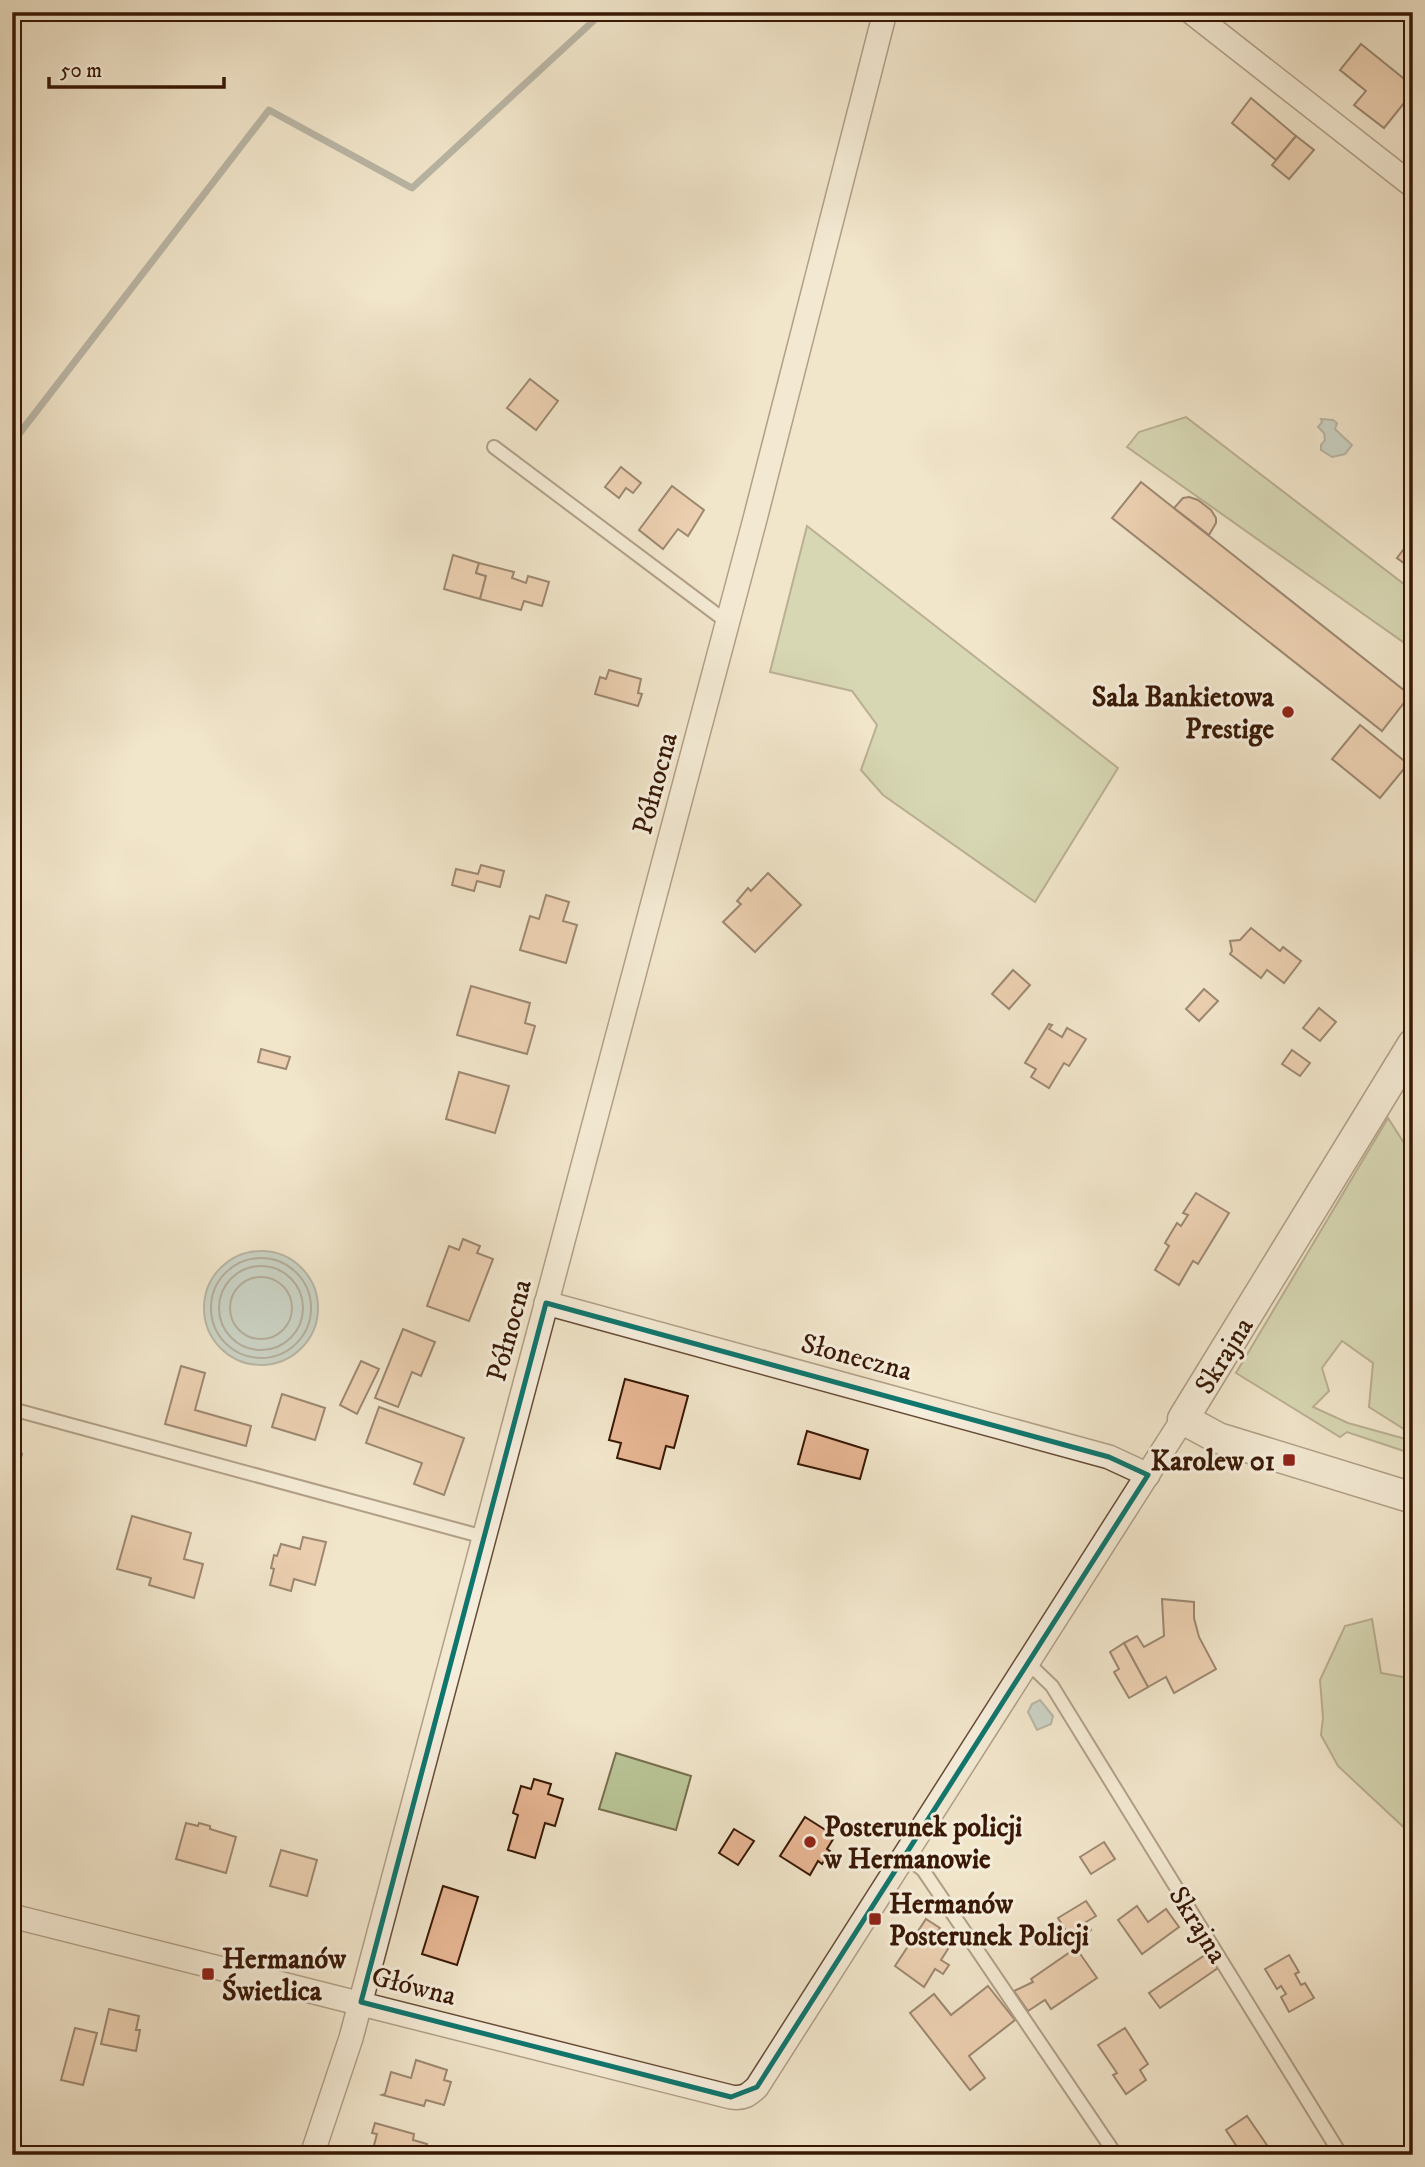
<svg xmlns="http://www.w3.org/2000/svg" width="1425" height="2167" font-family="'IM FELL DW Pica',serif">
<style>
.green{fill:#b9c597;stroke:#786e4e;stroke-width:2}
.water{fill:#9ebdbf;stroke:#757b75;stroke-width:2}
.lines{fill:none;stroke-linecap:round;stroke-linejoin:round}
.shore{stroke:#6b6a62;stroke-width:2}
.stream{stroke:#757b75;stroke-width:7}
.building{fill:#e7b593;stroke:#381805;stroke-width:2}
.service-casing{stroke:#664b36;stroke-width:16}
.minor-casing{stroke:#664b36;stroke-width:26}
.tertiary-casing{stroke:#664b36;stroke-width:33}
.service{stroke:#f6eedd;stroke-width:12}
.minor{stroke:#f6eedd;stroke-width:23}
.tertiary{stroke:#f6eedd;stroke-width:30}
.marked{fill:none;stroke:#0f766e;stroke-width:5;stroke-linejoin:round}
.poi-dot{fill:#8f2418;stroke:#f6eedd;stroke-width:2.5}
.labels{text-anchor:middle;stroke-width:6;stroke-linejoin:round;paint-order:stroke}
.poi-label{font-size:28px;font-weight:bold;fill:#381805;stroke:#f6eedd;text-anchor:start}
.street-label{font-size:28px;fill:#381805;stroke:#f6eedd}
</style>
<rect width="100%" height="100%" fill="#f1e5ca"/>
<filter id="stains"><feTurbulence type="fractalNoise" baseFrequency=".00286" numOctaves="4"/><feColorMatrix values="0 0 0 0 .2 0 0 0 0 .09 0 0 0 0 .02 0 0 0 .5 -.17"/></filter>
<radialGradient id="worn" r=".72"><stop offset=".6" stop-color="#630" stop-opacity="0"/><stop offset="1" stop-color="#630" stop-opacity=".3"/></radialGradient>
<!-- green -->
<g class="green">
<polygon points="1186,417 1413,591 1413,649 1127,447 1139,432"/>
<polygon points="807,526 1118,768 1035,902 883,795 861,770 877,725 852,691 770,672"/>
<polygon points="1388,1118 1413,1157 1413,1425 1407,1431 1369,1407 1373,1363 1342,1341 1322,1368 1329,1391 1313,1407 1348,1423 1413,1441 1413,1454 1347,1432 1340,1437 1236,1373"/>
<polygon points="1372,1619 1381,1673 1408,1678 1413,1687 1413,1836 1338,1766 1321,1735 1323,1718 1320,1680 1345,1626"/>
<polygon points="616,1753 691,1776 676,1830 599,1809"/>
</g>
<!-- water -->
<g class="water">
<polygon points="1321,419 1333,420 1337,423 1335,429 1352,445 1345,454 1332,457 1321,450 1321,445 1325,440 1324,433 1318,427 1322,422"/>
<circle cx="261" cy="1308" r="57"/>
<polygon points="1040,1700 1053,1716 1051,1724 1037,1730 1028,1712 1032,1704"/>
</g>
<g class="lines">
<!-- shore -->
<g class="shore">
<circle cx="261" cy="1308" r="50"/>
<circle cx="261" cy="1308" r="42"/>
<circle cx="261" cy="1308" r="31"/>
</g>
<!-- stream -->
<polyline class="stream" points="12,443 269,110 412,188 603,12"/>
</g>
<!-- building -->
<g class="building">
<polygon points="1408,12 1413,12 1413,23 1405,17"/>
<polygon points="1361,44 1413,86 1413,92 1384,128 1354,105 1366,91 1340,70"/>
<polygon points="1251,98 1296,136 1276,160 1232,123"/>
<polygon points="1296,136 1314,150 1289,179 1272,165"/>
<polygon points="530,379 558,401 536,430 507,408"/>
<polygon points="621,467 641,483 633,493 626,488 619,498 605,487"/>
<polygon points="1141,482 1410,695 1382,731 1112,518"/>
<polygon points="672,486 704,510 688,536 678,529 663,549 639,530"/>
<polygon points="1189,497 1198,500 1211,510 1216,518 1216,523 1209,535 1174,508 1183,498"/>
<polygon points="1413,537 1413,570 1397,558"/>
<polygon points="453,555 479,563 476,573 486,576 480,599 444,589"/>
<polygon points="479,563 514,572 512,578 526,583 528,576 549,582 542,606 524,601 521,610 480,599 486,576 476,573"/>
<polygon points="609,670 641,679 638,693 642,694 638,706 595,694 600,677 606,679"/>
<polygon points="1360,725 1408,764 1380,798 1332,759"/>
<polygon points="481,865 504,871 500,887 477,881 474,891 452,885 456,869 478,874"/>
<polygon points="768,873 801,905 755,952 723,922 741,904 737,901 748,888 751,891"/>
<polygon points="546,895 569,902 563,921 577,925 566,963 520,950 530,916 539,919"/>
<polygon points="1251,928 1280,951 1283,947 1301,961 1284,983 1267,970 1261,978 1230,954 1232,951 1230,941 1240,940"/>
<polygon points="1013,970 1030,985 1009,1009 992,994"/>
<polygon points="471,986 530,1003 525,1023 535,1026 527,1054 457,1035"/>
<polygon points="1204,989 1218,1001 1199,1021 1186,1009"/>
<polygon points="1319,1008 1336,1022 1320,1041 1303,1028"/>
<polygon points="1049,1024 1052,1025 1049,1029 1062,1037 1067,1028 1086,1039 1069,1066 1064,1063 1049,1088 1031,1077 1036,1069 1025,1063"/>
<polygon points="261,1049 290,1057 286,1069 258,1062"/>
<polygon points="1292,1050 1310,1063 1300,1076 1282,1064"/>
<polygon points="459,1072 509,1086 495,1133 446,1119"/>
<polygon points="1196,1193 1229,1213 1198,1264 1193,1261 1179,1285 1155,1270 1169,1246 1165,1243 1177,1223 1181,1226 1188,1215 1183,1213"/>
<polygon points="463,1239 480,1246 477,1253 493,1259 469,1321 427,1306 449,1246 459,1250"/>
<polygon points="403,1329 435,1342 421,1376 412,1372 398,1407 375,1398"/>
<polygon points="361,1361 379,1369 357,1414 340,1405"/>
<polygon points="181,1366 205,1373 195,1410 251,1426 246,1446 165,1424"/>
<polygon points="625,1379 688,1396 674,1448 666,1446 660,1469 617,1458 621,1443 609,1440"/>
<polygon points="282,1394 325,1408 315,1440 272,1427"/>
<polygon points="379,1407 464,1438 444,1495 414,1484 422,1463 366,1443"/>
<polygon points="807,1431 868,1450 860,1479 798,1464"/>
<polygon points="12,1451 22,1454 12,1489"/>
<polygon points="132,1516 191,1533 184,1559 203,1564 194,1598 149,1585 151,1578 117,1569"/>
<polygon points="303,1537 326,1542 315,1585 294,1579 291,1591 270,1585 274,1569 271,1568 274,1555 277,1556 281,1544 300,1549"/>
<polygon points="1162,1599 1194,1602 1194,1618 1199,1637 1216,1669 1174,1693 1166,1677 1148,1687 1124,1643 1137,1636 1144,1647 1164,1636"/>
<polygon points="1124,1643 1148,1687 1129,1698 1114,1672 1119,1669 1110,1652"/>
<polygon points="12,1775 19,1777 13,1797 12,1797"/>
<polygon points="534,1779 551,1784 548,1794 563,1799 555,1826 545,1823 535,1858 508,1850 518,1815 513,1813 521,1786 531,1789"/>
<polygon points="805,1817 835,1836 827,1849 830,1851 822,1864 818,1861 810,1875 780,1856"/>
<polygon points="186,1823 198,1826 199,1823 210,1826 210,1829 236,1837 226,1873 176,1859"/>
<polygon points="734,1829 754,1841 738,1865 719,1853"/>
<polygon points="1104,1842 1115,1859 1091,1874 1080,1857"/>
<polygon points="281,1850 317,1860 307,1896 270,1886"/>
<polygon points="443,1886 478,1897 457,1965 422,1954"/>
<polygon points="1086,1901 1096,1916 1086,1922 1091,1930 1073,1942 1058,1918"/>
<polygon points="1137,1906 1148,1922 1166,1909 1179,1927 1142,1954 1118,1920"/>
<polygon points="926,1919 940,1928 938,1931 953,1941 941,1960 949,1965 943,1974 935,1969 924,1987 895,1966"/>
<polygon points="1076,1948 1097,1978 1051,2009 1045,2000 1028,2011 1014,1991 1033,1982 1031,1979"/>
<polygon points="1208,1953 1218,1968 1160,2008 1149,1993"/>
<polygon points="1289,1955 1299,1972 1295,1974 1301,1985 1305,1983 1314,1998 1289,2012 1281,1997 1286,1994 1281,1986 1277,1989 1265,1969"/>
<polygon points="988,1986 1015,2020 969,2056 985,2078 970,2090 910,2013 934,1994 951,2015"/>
<polygon points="109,2009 139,2016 136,2030 140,2030 136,2051 101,2044"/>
<polygon points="75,2028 97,2033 83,2085 61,2080"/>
<polygon points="1125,2028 1148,2064 1140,2070 1146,2080 1126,2094 1113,2075 1117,2073 1098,2045"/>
<polygon points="416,2060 447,2070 444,2080 451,2082 444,2105 426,2100 424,2106 382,2095 385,2094 391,2072 411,2078"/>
<polygon points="1247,2116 1271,2151 1265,2155 1248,2155 1245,2150 1241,2153 1226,2130"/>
<polygon points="375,2123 414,2134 413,2140 427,2144 425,2155 367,2155 368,2148 373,2149 377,2134 372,2133"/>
</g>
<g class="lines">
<!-- service casing -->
<g class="service-casing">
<g id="service">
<polyline points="494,447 727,622"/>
<polyline points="12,1409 484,1537"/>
<polyline points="1028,1663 1052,1686 1341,2155"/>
<polyline points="904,1855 923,1870 1116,2155"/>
</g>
</g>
<!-- minor casing -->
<g class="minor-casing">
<g id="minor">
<polyline points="1191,12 1413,186"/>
<polyline points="546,1303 1109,1457 1148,1475"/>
<path d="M12,1916L731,2097C743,2099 749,2095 757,2087L1183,1419"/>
<polyline points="312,2155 351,2038 755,519 885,12"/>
</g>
</g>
<!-- tertiary casing -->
<g class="tertiary-casing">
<polyline id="tertiary" points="1413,1044 1183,1419 1218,1438 1413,1498"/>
</g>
<!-- service -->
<use href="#service" class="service"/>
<!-- minor -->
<use href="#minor" class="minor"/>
<!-- tertiary -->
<use href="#tertiary" class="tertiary"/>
</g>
<!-- marked area -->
<path d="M0 0H1425V2167H0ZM546,1303L1109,1457L1148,1475L757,2087L731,2097L361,2002Z" fill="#f1e5ca" fill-opacity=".55" fill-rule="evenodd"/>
<path class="marked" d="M546,1303L1109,1457L1148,1475L757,2087L731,2097L361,2002Z"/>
<!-- markers -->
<g class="poi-dot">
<circle cx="1288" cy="712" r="7"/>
<rect x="1282" y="1453" width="14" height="14" rx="3.5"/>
<circle cx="810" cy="1842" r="7"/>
<rect x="868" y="1912" width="14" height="14" rx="3.5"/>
<rect x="201" y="1967" width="14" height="14" rx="3.5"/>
</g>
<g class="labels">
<!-- poi labels -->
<g class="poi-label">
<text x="1274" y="706" text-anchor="end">Sala Bankietowa<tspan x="1274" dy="32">Prestige</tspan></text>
<text x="1275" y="1470" text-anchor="end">Karolew 01</text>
<text x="824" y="1836">Posterunek policji<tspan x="824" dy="32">w Hermanowie</tspan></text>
<text x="889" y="1913">Hermanów<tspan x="889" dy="32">Posterunek Policji</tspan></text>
<text x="222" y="1968">Hermanów<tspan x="222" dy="32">Świetlica</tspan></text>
</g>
<!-- street labels -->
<g class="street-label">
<text transform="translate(654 783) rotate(-75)" y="10">Północna</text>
<text transform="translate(508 1330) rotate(-75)" y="10">Północna</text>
<text transform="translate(1223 1355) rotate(-58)" y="10">Skrajna</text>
<text transform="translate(857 1356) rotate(15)" y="10">Słoneczna</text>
<text transform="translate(1199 1924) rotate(58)" y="10">Skrajna</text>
<text transform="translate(414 1985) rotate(14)" y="10">Główna</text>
</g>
</g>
<!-- margin -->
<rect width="1425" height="2167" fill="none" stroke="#f1e5ca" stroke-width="42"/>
<rect x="14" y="14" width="1397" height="2139" fill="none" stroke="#381805" stroke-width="3.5"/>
<rect x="21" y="21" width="1383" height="2125" fill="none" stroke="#381805" stroke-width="2"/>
<!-- scale -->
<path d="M49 77v10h175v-10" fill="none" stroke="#381805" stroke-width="3.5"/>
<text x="60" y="77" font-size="21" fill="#381805" stroke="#f6eedd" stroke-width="5" paint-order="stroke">50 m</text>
<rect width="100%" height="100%" filter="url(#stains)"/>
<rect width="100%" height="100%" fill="url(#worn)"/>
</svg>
